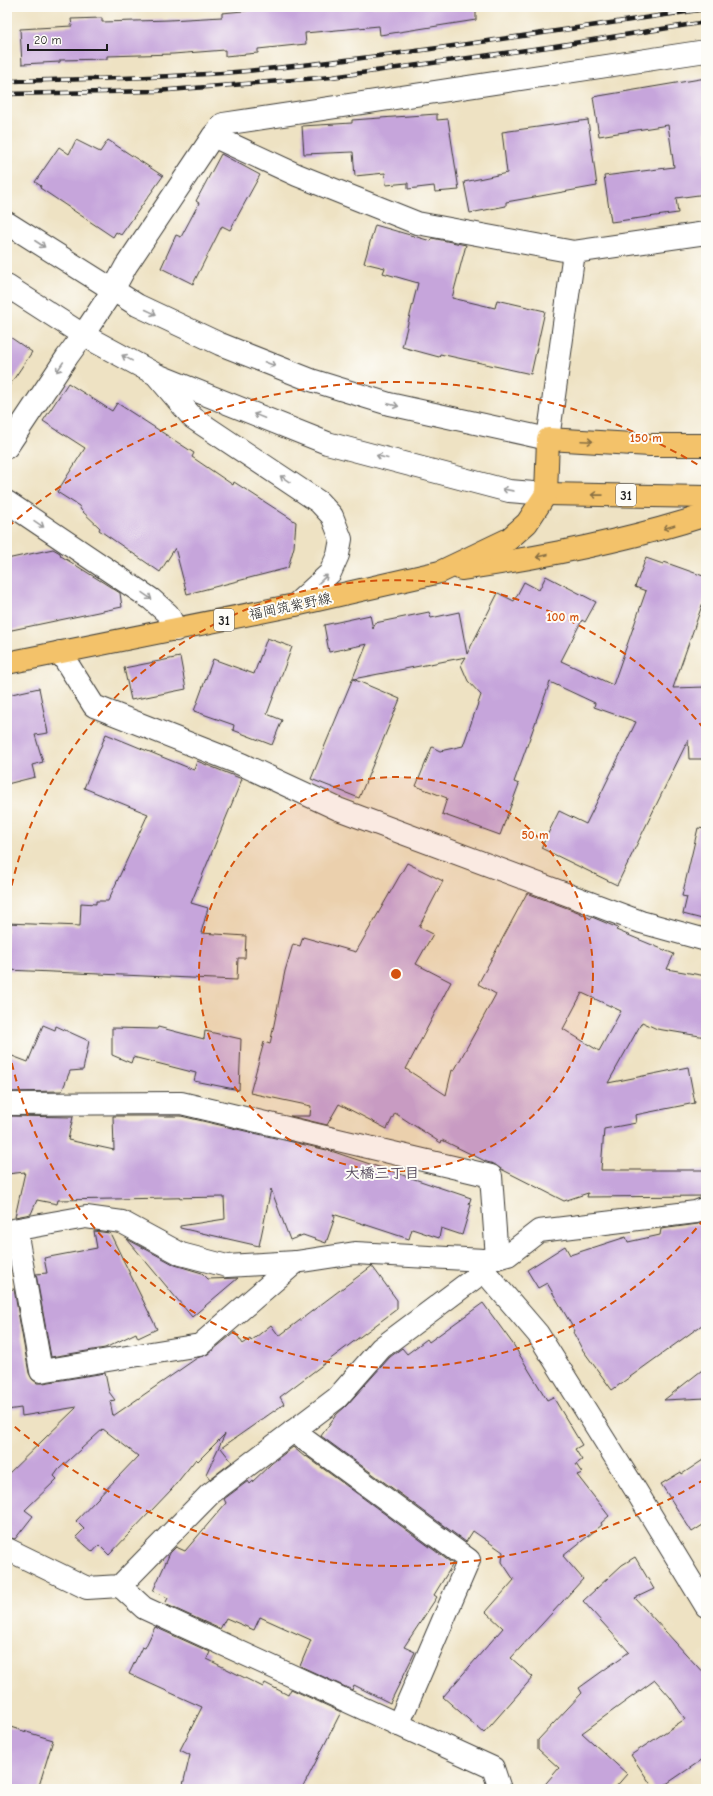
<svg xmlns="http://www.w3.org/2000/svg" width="713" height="1796" font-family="'Comic Neue','Klee One',sans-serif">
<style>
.building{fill:#c6a5db;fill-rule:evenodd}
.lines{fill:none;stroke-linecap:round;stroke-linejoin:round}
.minor-casing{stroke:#3c3a35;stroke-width:24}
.major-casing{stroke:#3c3a35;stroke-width:24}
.minor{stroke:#fff;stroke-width:22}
.major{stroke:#f3c26a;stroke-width:22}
.rail-casing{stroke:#1c1c1c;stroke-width:4.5}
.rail{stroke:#fdfcf7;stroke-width:3;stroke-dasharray:9;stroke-linecap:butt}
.oneway{stroke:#999}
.oneway2{stroke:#886f43}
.ring{fill:none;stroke:#d4530e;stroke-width:2;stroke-dasharray:7 5}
.labels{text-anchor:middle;stroke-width:4;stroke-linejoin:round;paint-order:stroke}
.shield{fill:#fdfcf7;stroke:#605f5e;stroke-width:1}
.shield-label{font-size:13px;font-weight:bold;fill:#1c1c1c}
.street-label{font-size:14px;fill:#1c1c1c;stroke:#fdfcf7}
.neighbourhood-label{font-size:15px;font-weight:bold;fill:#584c5f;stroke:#fdfcf7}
.centre{fill:#d4530e;stroke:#fdfcf7;stroke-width:2}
.ring-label{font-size:12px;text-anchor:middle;font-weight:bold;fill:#d4530e;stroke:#fdfcf7;stroke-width:4;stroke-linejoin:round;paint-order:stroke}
</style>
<rect width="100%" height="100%" fill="#fdfcf7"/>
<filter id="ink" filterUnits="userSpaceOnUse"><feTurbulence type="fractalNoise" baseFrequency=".025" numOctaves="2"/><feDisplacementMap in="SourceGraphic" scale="8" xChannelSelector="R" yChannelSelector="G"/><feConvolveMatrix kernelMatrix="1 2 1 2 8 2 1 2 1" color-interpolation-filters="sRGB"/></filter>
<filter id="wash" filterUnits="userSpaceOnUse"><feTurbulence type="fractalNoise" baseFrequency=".012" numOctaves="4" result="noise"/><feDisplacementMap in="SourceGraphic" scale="16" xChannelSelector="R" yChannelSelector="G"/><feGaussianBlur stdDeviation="0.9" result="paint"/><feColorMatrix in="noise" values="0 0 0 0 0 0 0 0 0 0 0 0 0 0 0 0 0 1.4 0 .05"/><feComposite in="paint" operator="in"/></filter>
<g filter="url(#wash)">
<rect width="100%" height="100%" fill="#eee2c3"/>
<g id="blocks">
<!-- building -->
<g class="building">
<polygon points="284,7 476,7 476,20 380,35 379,26 305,33 306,44 258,49 258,53 225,56 225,50 173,54 107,56 107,59 60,60 60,62 22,64 20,29 72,26 71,19 102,18 102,22 169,20 222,17 222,13"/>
<polygon points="706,78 706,194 676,198 678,213 611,222 604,176 674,167 668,125 599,136 593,97"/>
<polygon points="437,114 437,120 448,119 459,190 435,192 434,186 408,189 408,183 386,185 385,173 355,176 353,152 304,154 302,126 352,123 352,120"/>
<polygon points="588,120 597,186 506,202 506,206 470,213 464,182 507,173 502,132"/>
<polygon points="76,140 100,152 108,140 163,176 121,235 116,232 113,237 40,188 41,186 35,182 59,147 69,154"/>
<polygon points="221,154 260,175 230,230 222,226 193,284 161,268 176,235 181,237 199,203 196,201"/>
<polygon points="375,225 431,241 432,238 466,245 452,298 495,308 497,300 545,311 531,374 440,354 439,357 402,347 418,283 383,273 385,268 364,263"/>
<polygon points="7,335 32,352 7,389"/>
<polygon points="68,383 112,411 117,403 194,453 192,457 233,485 234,482 296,522 294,547 288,568 187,594 175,548 160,572 99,530 100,528 81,510 79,506 57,492 85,448 43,421"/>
<polygon points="53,549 60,553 61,556 120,593 122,607 7,631 7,559"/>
<polygon points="646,558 663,564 664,562 706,577 706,594 673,688 706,687 706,759 689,759 688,740 617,885 541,848 559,811 586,824 636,722 594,707 595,703 550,682 514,782 519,784 500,835 442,814 447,798 416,786 432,747 440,751 463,746 481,695 468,681 461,665 466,657 353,679 400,699 359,798 311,779 367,644 329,652 324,625 370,615 373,629 375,623 429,612 431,618 459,612 467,654 498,593 514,601 524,582 539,590 546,576 596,602 585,622 582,620 561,661 613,685 646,591 635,587"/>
<polygon points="267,638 292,647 267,714 282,720 272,745 233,730 234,725 194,711 213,659 254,674"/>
<polygon points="180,657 186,689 131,700 124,668"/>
<polygon points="39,688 48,733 35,735 43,762 32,765 35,777 7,784 7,695"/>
<polygon points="106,734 194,770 197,761 242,779 191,903 208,908 201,933 246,936 245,958 238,958 237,980 7,970 7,923 80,926 81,903 96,904 96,901 108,901 148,814 84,788"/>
<polygon points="698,828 706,829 706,920 683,914 687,897 682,896"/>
<path d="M407,863L443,881L419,927L433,934L416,964L451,982L406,1069L446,1095L452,1070L454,1071L496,994L478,984L527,893L578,912L591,919L592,917L618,928L616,930L674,954L667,969L706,976V1037L657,1029L642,1022L608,1083L688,1067L695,1103L635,1115L636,1123L604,1129L601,1170H706V1196L587,1197L588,1193L564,1201L501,1169L494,1164L487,1162L442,1140L441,1143L395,1113L387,1129L339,1104L327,1125L290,1116H310L311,1106L250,1093L264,1042L270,1044L285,971L293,944L300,946L303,937L356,952ZM582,993L621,1011L599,1051L563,1029Z"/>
<polygon points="43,1025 55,1030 56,1026 89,1041 83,1070 70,1071 62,1091 7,1092 7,1054 28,1062"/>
<polygon points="158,1027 204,1039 205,1031 241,1039 239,1090 194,1081 196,1073 133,1057 131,1063 112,1055 112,1028 157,1029"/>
<polygon points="7,1116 73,1117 68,1140 114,1150 113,1116 181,1116 331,1151 471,1198 469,1204 471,1205 462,1235 441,1228 439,1238 412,1229 409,1239 333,1214 335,1217 326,1243 303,1235 290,1240 271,1189 259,1246 180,1228 180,1226 225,1219 224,1197 58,1200 57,1204 37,1200 31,1214 15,1217 25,1172 7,1174"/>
<polygon points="706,1221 706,1322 612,1390 582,1349 573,1332 575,1331 547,1283 538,1288 527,1270 565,1246 570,1255 626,1237 628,1242 660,1235 661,1229 698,1224"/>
<polygon points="94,1231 110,1233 157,1329 138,1338 136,1333 105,1348 51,1357 36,1274 47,1273 44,1258 97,1248"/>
<polygon points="127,1239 175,1265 202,1273 208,1279 238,1278 192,1317"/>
<polygon points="372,1266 397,1300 397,1309 280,1397 284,1404 221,1448 232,1462 210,1479 206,1474 225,1434 198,1461 196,1459 172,1489 109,1555 99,1545 93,1552 76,1537 84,1529 76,1521 138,1456 103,1429 59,1469 54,1476 57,1479 25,1510 33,1516 15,1539 7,1537 7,1475 77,1407 22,1416 21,1408 7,1410 7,1290 14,1289 29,1373 32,1379 37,1383 43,1383 105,1373 109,1392 115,1400 110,1401 113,1416 197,1358 208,1354 235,1332 243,1344 250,1339 251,1341 271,1325 279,1336"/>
<polygon points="483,1303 513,1344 547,1400 553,1397 582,1445 575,1449 582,1460 576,1464 582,1473 577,1475 609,1516 601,1523 602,1525 563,1556 583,1579 511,1658 533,1677 484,1733 443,1697 503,1628 486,1612 514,1580 502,1562 503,1552 473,1531 466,1542 321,1436 336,1415 346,1406 390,1357 402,1348 407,1354 427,1339 429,1342"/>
<polygon points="706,1367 706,1398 664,1400"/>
<polygon points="293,1447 305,1457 306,1456 453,1564 434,1595 437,1597 404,1647 415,1652 390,1703 354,1685 352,1690 300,1666 311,1640 260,1617 254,1630 226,1618 220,1629 165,1604 168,1598 153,1591 170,1553 176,1547 185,1551 226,1503 224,1499 248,1481 250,1484 272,1463"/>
<polygon points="706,1458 706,1523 692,1532 661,1484 681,1472 682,1474"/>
<polygon points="635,1557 654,1589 635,1598 706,1676 706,1757 659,1789 654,1789 631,1755 685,1719 670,1697 655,1680 582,1733 627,1774 614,1789 541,1789 559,1768 538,1749 538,1740 582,1693 579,1688 629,1652 583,1601 622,1565"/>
<polygon points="155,1627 210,1652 207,1659 263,1687 265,1683 288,1695 291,1689 341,1712 302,1789 182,1789 190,1755 180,1750 202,1707 129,1674 142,1647 145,1648"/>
<polygon points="7,1726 53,1740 38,1789 7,1789"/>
</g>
</g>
</g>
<g filter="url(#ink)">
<use href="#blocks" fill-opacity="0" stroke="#3c3a35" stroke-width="1"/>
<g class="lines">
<!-- minor casing -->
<g class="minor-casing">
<g id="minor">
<polyline points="213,136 223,124 706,51"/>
<polyline points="7,223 137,305 220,344 311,380 389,404 548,439 574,252 706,233"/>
<polyline points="7,286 83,335 157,375 327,443 509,491 546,494"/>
<polyline points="158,377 193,418 319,502 332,516 341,539 338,555 330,573 295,605"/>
<polyline points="7,447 67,357 83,335 113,290 126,266 213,136 297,175 417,223 574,252"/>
<polyline points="7,502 151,599 168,614 176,630"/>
<polyline points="60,652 94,706 241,764 338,809 641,922 706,940"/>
<polyline points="7,1104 181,1103 491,1176 497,1258"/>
<polyline points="16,1230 41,1371 200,1345 296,1262"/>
<polyline points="7,1231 86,1217 122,1222 181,1254 227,1266 296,1262 355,1253 484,1260 497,1258 508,1255 539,1231 696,1212 706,1208"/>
<polyline points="484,1260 484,1271 538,1334 635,1489 706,1606"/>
<polyline points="293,1431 469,1560 398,1725"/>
<polyline points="7,1549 87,1588 120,1586 210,1494 337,1398 381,1348 484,1271"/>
<polyline points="120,1586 144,1608 493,1768 500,1789"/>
</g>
</g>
<!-- major casing -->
<g class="major-casing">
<g id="major">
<polyline points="546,494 706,497"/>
<path d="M461,569C544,557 626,541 706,515"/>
<polyline points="7,663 295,605 440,572 509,539 527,523 546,494 548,439 650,445 706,445"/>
</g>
</g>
<!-- minor -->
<use href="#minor" class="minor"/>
<!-- major -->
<use href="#major" class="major"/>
<!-- rail casing -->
<g class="rail-casing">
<g id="rail">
<path d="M7,81C87,79 167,78 247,71C401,56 553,31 706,9"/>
<polyline points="7,94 156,91 332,77 555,46 706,22"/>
</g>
</g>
<!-- rail -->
<use href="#rail" class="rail"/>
</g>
<!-- one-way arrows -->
<defs><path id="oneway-shaft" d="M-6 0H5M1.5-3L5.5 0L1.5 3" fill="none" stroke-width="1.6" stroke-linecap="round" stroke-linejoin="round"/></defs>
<g class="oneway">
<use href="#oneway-shaft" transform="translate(40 244) rotate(33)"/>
<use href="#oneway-shaft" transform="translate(151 312) rotate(25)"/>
<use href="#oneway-shaft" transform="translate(127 358) rotate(-151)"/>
<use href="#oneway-shaft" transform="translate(270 364) rotate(21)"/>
<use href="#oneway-shaft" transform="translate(60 367) rotate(124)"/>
<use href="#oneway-shaft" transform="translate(393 405) rotate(14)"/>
<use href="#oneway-shaft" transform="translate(259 416) rotate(-158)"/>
<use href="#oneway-shaft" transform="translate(382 457) rotate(-165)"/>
<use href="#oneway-shaft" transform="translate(285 479) rotate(-146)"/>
<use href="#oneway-shaft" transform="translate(508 490) rotate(-169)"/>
<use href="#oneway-shaft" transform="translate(39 524) rotate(34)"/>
<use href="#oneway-shaft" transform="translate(323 579) rotate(-43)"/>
<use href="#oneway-shaft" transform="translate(147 596) rotate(35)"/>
</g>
<g class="oneway2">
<use href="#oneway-shaft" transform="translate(587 441) rotate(3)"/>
<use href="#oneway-shaft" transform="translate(597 495) rotate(-179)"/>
<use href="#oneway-shaft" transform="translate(669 527) rotate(162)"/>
<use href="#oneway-shaft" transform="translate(542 556) rotate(167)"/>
</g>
</g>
<!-- distance rings -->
<circle cx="396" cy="974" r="197" fill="#d4530e" fill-opacity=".12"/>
<g class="ring">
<circle cx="396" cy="974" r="197"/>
<path d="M704 1219A394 394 0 0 1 7 1039M7 909A394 394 0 0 1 704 729"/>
<path d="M705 1479A592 592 0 0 1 8 1421M8 527A592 592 0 0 1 705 469"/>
</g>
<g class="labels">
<!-- shield labels -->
<g class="shield">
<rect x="616" y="484" width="20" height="22" rx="3"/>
<rect x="214" y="609" width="20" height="22" rx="3"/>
</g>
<g class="shield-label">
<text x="626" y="500">31</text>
<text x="224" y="625">31</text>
</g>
<!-- street labels -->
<g class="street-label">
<text transform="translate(290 606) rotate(-12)" y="5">福岡筑紫野線</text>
</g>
<!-- neighbourhood labels -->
<g class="neighbourhood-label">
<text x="382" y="1178">大橋三丁目</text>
</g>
</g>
<circle cx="396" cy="974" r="6" class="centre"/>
<g class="ring-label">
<text x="646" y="442">150 m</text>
<text x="563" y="621">100 m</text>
<text x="535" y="839">50 m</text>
</g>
<!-- margin -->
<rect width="713" height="1796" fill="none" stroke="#fdfcf7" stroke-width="24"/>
<!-- scale -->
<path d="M28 44v6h79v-6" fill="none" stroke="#1c1c1c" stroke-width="2"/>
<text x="34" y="44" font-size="12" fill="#1c1c1c" stroke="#fdfcf7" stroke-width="3" paint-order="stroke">20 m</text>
</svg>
